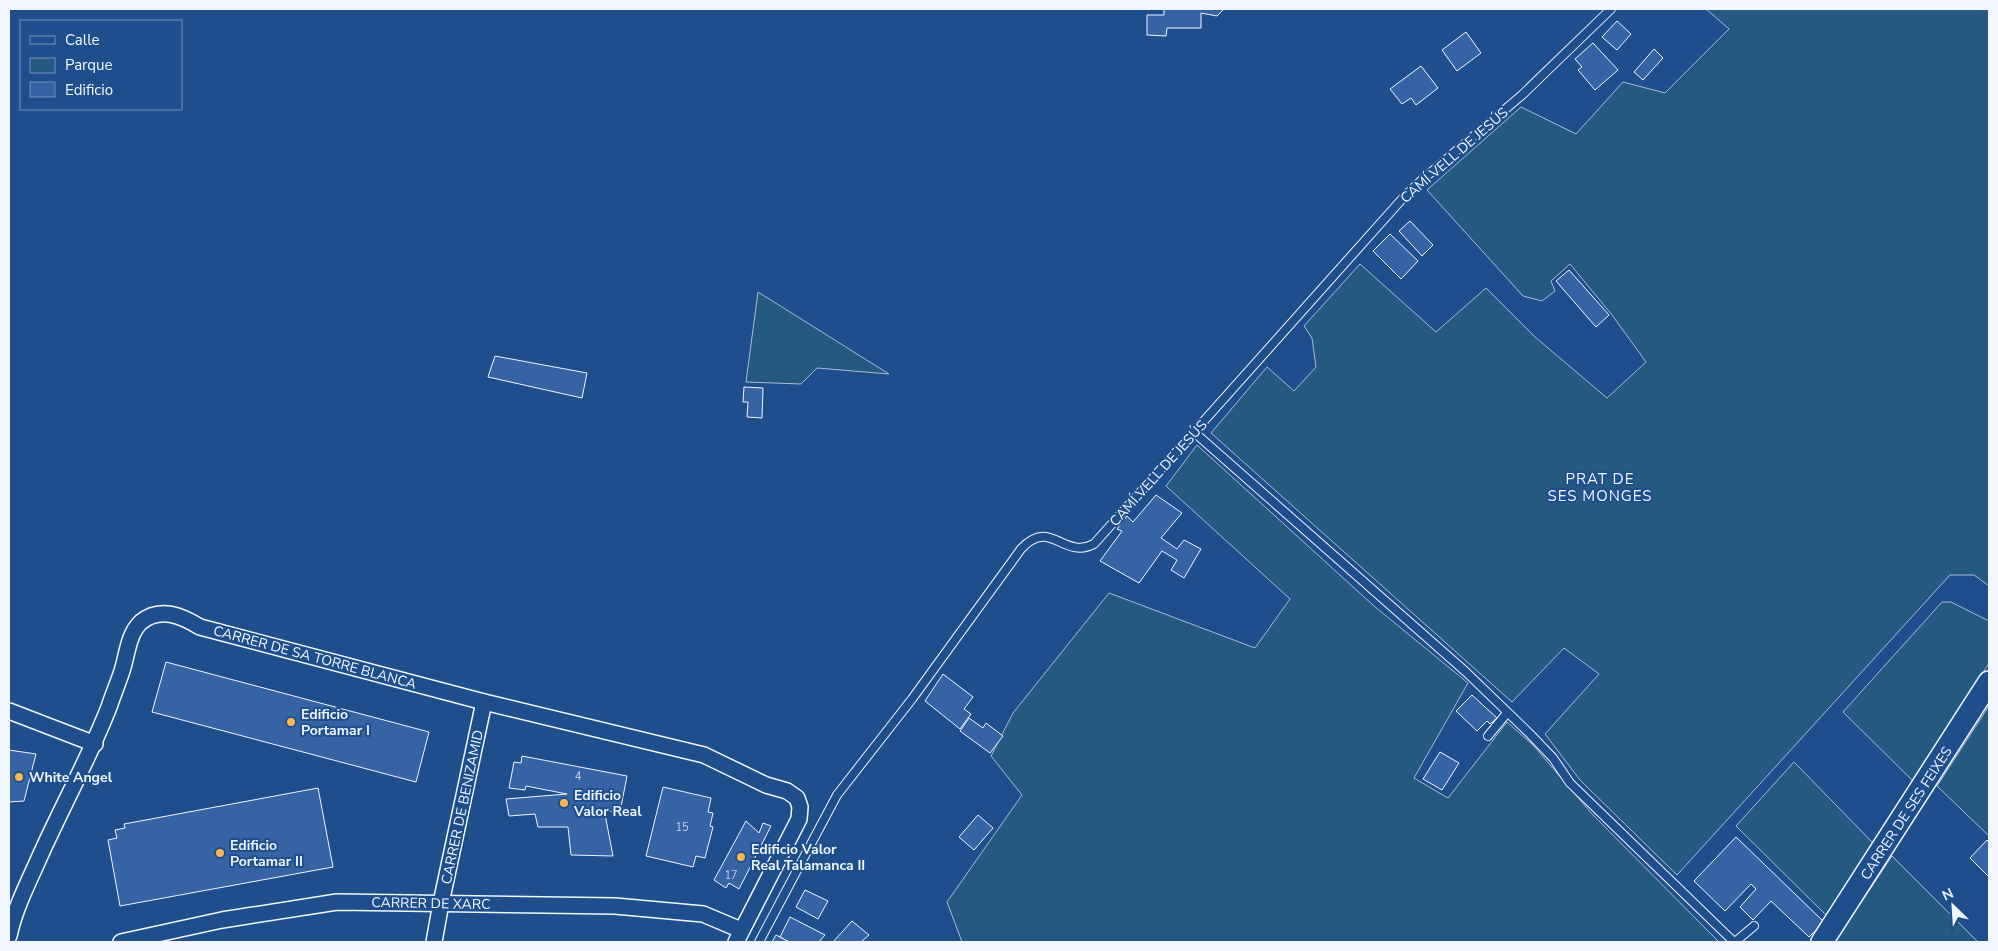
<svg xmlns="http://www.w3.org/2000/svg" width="1998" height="951" font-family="'Nunito Sans',sans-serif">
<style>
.green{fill:#245a82;stroke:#a8bbd7}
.building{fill:#3563a3;stroke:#f2f6ff}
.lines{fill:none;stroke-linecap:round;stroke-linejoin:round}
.lane-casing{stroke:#f2f6ff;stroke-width:10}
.street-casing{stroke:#f2f6ff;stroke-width:18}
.secondary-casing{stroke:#f2f6ff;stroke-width:24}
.lane{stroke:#1f4e8c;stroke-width:8}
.street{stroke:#1f4e8c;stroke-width:15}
.secondary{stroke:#1f4e8c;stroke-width:21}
.poi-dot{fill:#ffb74d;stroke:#1f4e8c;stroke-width:2}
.labels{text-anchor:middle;stroke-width:4;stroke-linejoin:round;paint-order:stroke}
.number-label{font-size:11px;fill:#c3d1e8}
.street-label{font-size:14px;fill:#f2f6ff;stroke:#1f4e8c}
.poi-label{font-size:14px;font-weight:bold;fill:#f2f6ff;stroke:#1f4e8c;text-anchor:start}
.neighbourhood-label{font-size:15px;letter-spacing:1px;fill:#f2f6ff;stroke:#1f4e8c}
</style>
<rect width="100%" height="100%" fill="#1f4e8c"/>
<!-- green -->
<g class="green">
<polygon points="1706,9 1989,9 1989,586 1974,575 1950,575 1677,875 1580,780 1545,734 1599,674 1564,648 1512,702 1211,433 1267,367 1294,391 1316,367 1312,338 1304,326 1360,264 1436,332 1486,288 1535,337 1607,398 1646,362 1612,315 1570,264 1551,281 1555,291 1542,301 1523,296 1427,190 1521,107 1576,134 1623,82 1665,93 1729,29"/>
<polygon points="758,292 889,374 817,368 801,384 746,382"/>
<polygon points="1197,445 1374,606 1468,683 1414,778 1448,798 1507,722 1533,745 1592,814 1719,942 962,942 947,902 1022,795 991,756 1013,713 1109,593 1255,648 1290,599 1166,486"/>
<polygon points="1942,602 1951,602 1989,621 1989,663 1914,782 1843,712"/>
<polygon points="1989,706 1989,836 1937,786"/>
<polygon points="1794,762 1873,843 1827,916 1736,826"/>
<polygon points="1892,856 1978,942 1835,942"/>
</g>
<!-- building -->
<g class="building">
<polygon points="1164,9 1224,9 1217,16 1201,13 1201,28 1167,28 1166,36 1147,35 1147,15 1164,15"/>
<polygon points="1617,21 1631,34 1617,50 1602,37"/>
<polygon points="1466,32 1481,53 1457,71 1442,50"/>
<polygon points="1593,43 1618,70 1595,90 1578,70 1582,67 1575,59"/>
<polygon points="1654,49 1663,58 1643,80 1634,72"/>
<polygon points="1421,66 1438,88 1416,105 1411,98 1402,104 1390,89"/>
<polygon points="1410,221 1433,245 1422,256 1399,231"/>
<polygon points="1390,234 1418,261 1401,279 1373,251"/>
<polygon points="1569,270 1609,315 1596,327 1556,281"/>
<polygon points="495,356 587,373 582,398 488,377"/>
<polygon points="744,387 763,388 762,418 747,417 748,402 743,402"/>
<polygon points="1156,495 1182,513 1161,538 1177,549 1184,540 1201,549 1184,578 1171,570 1177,560 1162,551 1139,583 1100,561 1122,531 1117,529 1127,516 1133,522"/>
<polygon points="166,662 429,732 416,782 152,712"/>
<polygon points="943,674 973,697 964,709 971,714 960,729 925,701"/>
<polygon points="1472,695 1497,718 1490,724 1487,721 1477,731 1456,711"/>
<polygon points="969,718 983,728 986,723 1003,736 990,753 960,731"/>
<polygon points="9,750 36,754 24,801 9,802"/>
<polygon points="1440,752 1459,763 1442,790 1423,779"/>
<polygon points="522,756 627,776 621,807 616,813 604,809 613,856 571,855 568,827 538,827 535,814 509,816 506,799 567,794 526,786 525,790 509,788 514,762 521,763"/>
<polygon points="663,787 711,798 708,812 713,813 710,826 713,827 705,858 696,856 693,867 646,856"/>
<polygon points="318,788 333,867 120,906 108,840 117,838 115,830 125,828 124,824"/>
<polygon points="978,815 993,828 974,850 959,837"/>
<polygon points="746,821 759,833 763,823 771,826 739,889 729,883 726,888 714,880"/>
<polygon points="1736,837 1824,922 1809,937 1771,901 1753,920 1740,907 1756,889 1751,884 1725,911 1694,881"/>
<polygon points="1987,840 1989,842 1989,877 1970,858"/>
<polygon points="805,890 828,901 818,919 796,907"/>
<polygon points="790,917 825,935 819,942 789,942 780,937"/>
<polygon points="852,921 869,935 861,942 833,942"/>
<polygon points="776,935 780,937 789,942 772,942"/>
</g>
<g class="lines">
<!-- lane casing -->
<g class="lane-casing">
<g id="lane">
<polyline points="1195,433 1466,672 1530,734 1553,758 1570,783 1734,942"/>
<polyline points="1488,736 1507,713"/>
<path d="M759,942L837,795L912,699L1021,549C1051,517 1063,560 1094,544L1403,198L1422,180L1522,95L1611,9"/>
<polyline points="1735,942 1754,926"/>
</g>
</g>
<!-- street casing -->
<g class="street-casing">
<g id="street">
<polyline points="9,711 95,744"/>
<path d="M9,936C14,912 25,889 36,865C59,812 88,761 109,707C113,695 118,683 122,671C127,656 128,634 141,622C160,606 182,616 200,627L484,702L704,755L766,785L787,791L797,798L800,807L799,819L736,942"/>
<polyline points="121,942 222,920 337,902 615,906 703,914 741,930"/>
<polyline points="434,942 441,903 484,702"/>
</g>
</g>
<!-- secondary casing -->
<g class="secondary-casing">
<polyline id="secondary" points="1822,942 1989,682"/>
</g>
<!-- lane -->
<use href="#lane" class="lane"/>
<!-- street -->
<use href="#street" class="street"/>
<!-- secondary -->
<use href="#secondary" class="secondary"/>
</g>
<!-- markers -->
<g class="poi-dot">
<circle cx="291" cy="722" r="5"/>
<circle cx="19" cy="777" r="5"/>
<circle cx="564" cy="803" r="5"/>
<circle cx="220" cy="853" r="5"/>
<circle cx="741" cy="857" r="5"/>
</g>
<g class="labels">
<!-- number labels -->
<g class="number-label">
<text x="578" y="780">4</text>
<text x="682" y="831">15</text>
<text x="731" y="879">17</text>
</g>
<!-- street labels -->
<g class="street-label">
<text transform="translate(1454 155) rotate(-41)" y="5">CAMÍ VELL DE JESÚS</text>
<text transform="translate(1158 473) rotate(-48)" y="5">CAMÍ VELL DE JESÚS</text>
<text transform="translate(315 657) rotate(15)" y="5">CARRER DE SA TORRE BLANCA</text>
<text transform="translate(462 807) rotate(-78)" y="5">CARRER DE BENIZAMID</text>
<text transform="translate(1906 813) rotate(-57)" y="5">CARRER DE SES FEIXES</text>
<text transform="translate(431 903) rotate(1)" y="5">CARRER DE XARC</text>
</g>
<!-- poi labels -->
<g class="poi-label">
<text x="301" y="719">Edificio<tspan x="301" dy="16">Portamar I</tspan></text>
<text x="29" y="782">White Angel</text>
<text x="574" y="800">Edificio<tspan x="574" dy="16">Valor Real</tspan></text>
<text x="230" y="850">Edificio<tspan x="230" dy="16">Portamar II</tspan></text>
<text x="751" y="854">Edificio Valor<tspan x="751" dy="16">Real Talamanca II</tspan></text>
</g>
<!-- neighbourhood labels -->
<g class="neighbourhood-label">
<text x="1600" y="484">PRAT DE<tspan x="1600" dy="17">SES MONGES</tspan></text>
</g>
</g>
<!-- border -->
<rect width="1998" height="951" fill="none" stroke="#f2f6ff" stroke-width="20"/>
<!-- legend -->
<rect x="20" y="20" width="162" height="90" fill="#1f4e8c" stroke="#7391ba"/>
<rect x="30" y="36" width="25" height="8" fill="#1f4e8c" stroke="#7391ba"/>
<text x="65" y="45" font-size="15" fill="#f2f6ff">Calle</text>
<rect x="30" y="58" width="25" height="15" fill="#245a82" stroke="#7391ba"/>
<text x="65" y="70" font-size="15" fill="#f2f6ff">Parque</text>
<rect x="30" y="82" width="25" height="15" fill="#3563a3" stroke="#7391ba"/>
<text x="65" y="95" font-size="15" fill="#f2f6ff">Edificio</text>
<!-- north arrow -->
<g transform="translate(1953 906) rotate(335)" stroke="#1f4e8c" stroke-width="4" paint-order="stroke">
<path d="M0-4L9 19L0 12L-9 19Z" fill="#f2f6ff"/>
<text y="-8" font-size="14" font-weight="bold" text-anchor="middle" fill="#f2f6ff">N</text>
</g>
</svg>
